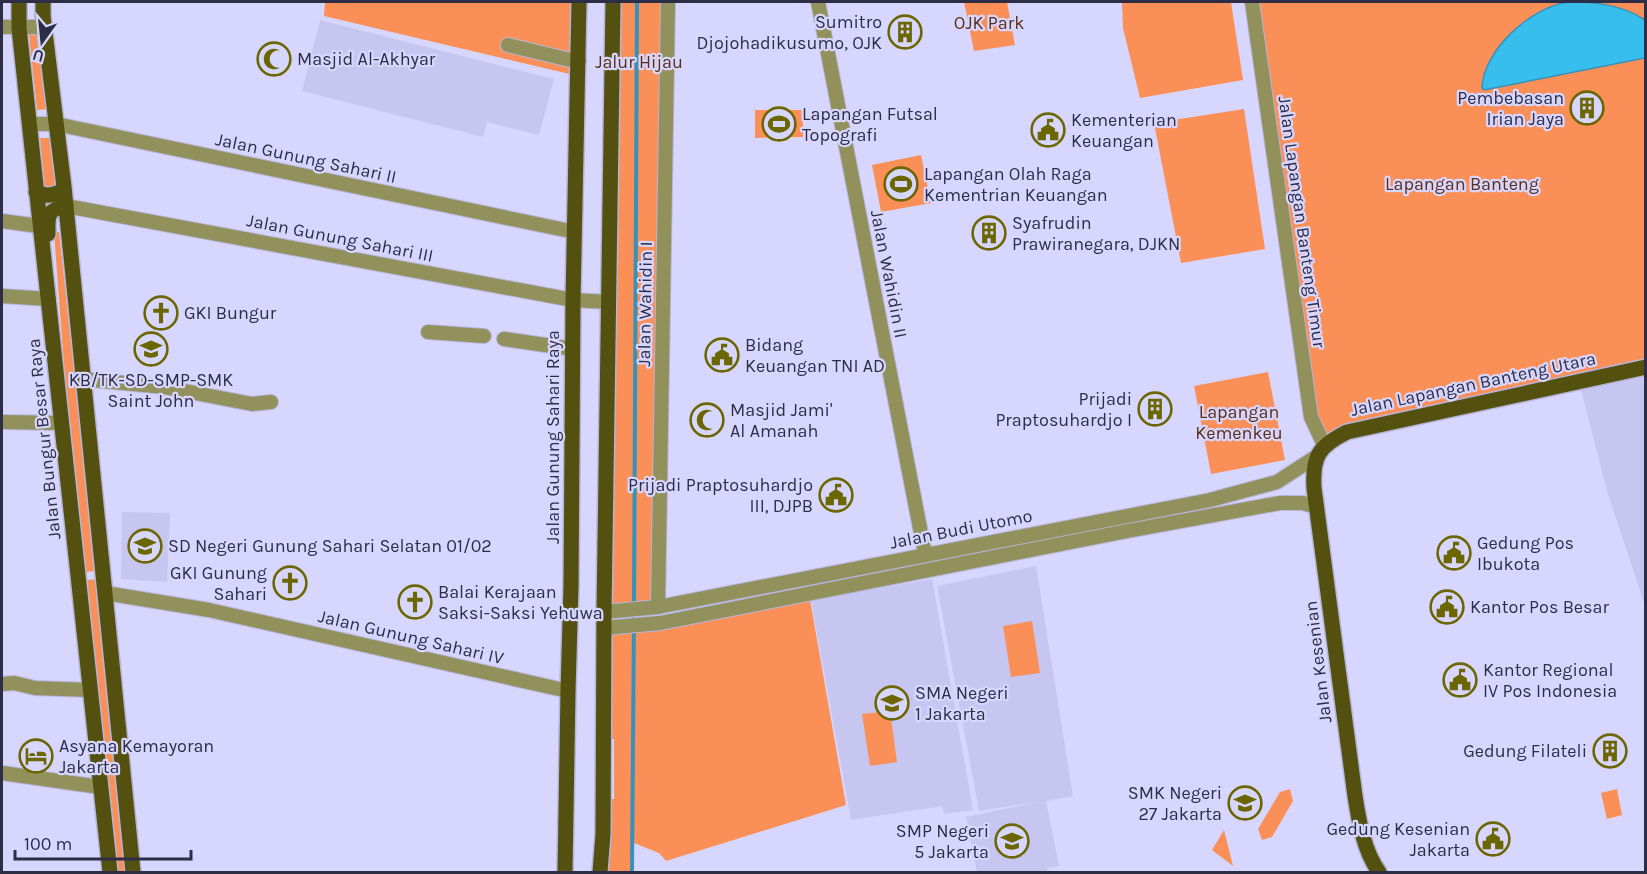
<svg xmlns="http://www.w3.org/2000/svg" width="1647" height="874" font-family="Karla,sans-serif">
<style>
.built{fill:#c7c6f1}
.green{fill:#fb8f58}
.water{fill:#37beed;stroke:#3492bb;stroke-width:1.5}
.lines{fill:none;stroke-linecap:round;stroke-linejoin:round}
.stream{stroke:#3492bb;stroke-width:4}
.minor-casing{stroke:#b5b4d9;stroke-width:16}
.major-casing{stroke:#b5b4d9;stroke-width:18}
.minor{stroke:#92905b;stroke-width:14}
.major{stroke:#54500f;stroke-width:15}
.labels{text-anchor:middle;stroke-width:4.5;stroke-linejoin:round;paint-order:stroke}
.poi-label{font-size:18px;fill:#2e2d46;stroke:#d7d6fe;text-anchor:start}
.park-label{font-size:18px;fill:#5c2d15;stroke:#d7d6fe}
.street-label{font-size:18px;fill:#2e2d46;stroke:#d7d6fe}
</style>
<rect width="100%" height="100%" fill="#d7d6fe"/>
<!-- built -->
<g class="built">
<polygon points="320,20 554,79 539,135 487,122 483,137 302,91"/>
<polygon points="1645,368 1645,606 1607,491 1579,382"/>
<polygon points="122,512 170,513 167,582 121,579"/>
<polygon points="1036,566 1073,796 1046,801 1059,866 1047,868 1047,872 977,872 966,817 1042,801 979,811 937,586"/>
<polygon points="932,579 973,810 944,814 942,806 851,820 811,600"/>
</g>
<!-- green -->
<g class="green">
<polygon points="325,2 580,2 578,76 324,16"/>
<polygon points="613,2 668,2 658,607 604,612"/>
<polygon points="964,2 1007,2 1015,45 974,51"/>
<polygon points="1122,2 1231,2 1243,80 1140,98 1123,28"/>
<polygon points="1253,2 1645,2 1645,368 1331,440 1316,430"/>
<polygon points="40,32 49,109 37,110 29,34"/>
<polygon points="1244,109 1265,249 1181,263 1154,123"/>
<polygon points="755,110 803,110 803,137 755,138"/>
<polygon points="40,138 51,138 55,186 44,187"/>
<polygon points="921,155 931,203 881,212 872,165"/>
<polygon points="54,232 59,232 96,571 86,572 65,379"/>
<polygon points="1268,372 1285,460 1211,474 1194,386"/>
<polygon points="97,579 128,872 118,872 87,580"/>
<polygon points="809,594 846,805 666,861 659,853 634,843 634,872 600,872 603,799 614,799 614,739 604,739 604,628"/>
<polygon points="1032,621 1040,673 1011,677 1003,626"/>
<polygon points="890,711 897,762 870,766 862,714"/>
<polygon points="1290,789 1293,801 1272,837 1262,840 1258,829 1280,792"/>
<polygon points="1617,789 1622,815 1607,819 1601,793"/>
<polygon points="1224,830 1233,866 1212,850"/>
</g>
<!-- water -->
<path class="water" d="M1570,2C1597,2 1622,5 1645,20V58L1484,90L1482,88C1483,50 1533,5 1570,2Z"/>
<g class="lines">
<!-- stream -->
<g class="stream">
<polyline points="634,605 637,2"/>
<polyline points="632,872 634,612"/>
</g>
<!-- minor casing -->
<g class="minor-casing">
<g id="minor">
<polyline points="818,2 925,554"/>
<polyline points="1252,2 1311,417 1324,445"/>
<polyline points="2,27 45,27"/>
<polyline points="508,45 566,59 579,61"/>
<polyline points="30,124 57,124 70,127 575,232"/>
<polyline points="66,206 573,300 608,302"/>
<polyline points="2,221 39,226"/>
<polyline points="2,296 49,299"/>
<polyline points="428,332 484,336"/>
<polyline points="504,339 573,349"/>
<polyline points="83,379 164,387 252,404 271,402"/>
<polyline points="2,422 62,423"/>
<polyline points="105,593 209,610 568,691"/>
<polyline points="658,607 668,2"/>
<polyline points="604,612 658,607 1210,500 1277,482 1317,456"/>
<polyline points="604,628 660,623 1122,532 1280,503 1303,503 1317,507"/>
<polyline points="2,684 14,683 35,688 90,690"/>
<polyline points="2,773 100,787"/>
</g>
</g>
<!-- major casing -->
<g class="major-casing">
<g id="major">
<polyline points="19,2 19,28 110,872"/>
<polyline points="43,2 43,16 64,187 133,872"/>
<path d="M36,192C46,197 55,196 64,189"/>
<path d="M48,234C48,216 46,210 66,206"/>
<polyline points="565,872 568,691 571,586 573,300 579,2"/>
<polyline points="600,872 603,834 604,612 613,2"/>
<path d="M1379,872C1364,851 1359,822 1355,796L1314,488C1312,456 1319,446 1347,432L1646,367"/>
</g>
</g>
<!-- minor -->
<use href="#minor" class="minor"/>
<!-- major -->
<use href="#major" class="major"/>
</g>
<!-- icons -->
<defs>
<g id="building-ring" transform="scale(1.725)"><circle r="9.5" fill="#d7d6fe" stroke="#6c6600" stroke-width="1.5"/><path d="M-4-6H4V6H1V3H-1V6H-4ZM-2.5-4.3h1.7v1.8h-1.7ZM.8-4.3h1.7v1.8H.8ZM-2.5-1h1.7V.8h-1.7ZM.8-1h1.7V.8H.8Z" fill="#6c6600"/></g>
<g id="mosque-ring" transform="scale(1.725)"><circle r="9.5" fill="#d7d6fe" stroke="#6c6600" stroke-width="1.5"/><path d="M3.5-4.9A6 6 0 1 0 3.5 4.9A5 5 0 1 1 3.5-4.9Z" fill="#6c6600"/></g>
<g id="stadium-ring" transform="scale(1.725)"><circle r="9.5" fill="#d7d6fe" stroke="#6c6600" stroke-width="1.5"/><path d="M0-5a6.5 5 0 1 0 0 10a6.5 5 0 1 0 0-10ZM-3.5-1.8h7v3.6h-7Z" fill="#6c6600"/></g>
<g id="civic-ring" transform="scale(1.725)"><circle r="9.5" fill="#d7d6fe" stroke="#6c6600" stroke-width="1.5"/><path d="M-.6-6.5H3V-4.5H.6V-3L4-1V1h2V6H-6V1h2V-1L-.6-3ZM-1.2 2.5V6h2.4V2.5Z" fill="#6c6600"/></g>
<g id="church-ring" transform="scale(1.725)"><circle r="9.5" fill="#d7d6fe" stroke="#6c6600" stroke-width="1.5"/><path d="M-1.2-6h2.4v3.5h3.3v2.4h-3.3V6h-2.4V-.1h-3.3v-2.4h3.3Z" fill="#6c6600"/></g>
<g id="school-ring" transform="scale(1.725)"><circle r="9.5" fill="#d7d6fe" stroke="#6c6600" stroke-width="1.5"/><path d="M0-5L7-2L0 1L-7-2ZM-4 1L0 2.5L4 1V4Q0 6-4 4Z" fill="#6c6600"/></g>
<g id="hotel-ring" transform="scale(1.725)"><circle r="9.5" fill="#d7d6fe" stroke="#6c6600" stroke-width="1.5"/><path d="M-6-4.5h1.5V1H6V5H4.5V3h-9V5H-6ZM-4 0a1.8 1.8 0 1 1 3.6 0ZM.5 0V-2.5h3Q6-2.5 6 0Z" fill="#6c6600"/></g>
</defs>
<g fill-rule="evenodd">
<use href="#building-ring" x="905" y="32"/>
<use href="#mosque-ring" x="274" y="59"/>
<use href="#building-ring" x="1587" y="108"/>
<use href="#stadium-ring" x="779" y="124"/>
<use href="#civic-ring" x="1048" y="130"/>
<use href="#stadium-ring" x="901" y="184"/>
<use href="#building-ring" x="989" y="233"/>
<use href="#church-ring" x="161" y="313"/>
<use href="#school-ring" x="151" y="349"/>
<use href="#civic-ring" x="722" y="355"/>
<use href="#building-ring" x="1155" y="409"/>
<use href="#mosque-ring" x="707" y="420"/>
<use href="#civic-ring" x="836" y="495"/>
<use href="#school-ring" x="145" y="546"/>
<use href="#civic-ring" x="1454" y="553"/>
<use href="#church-ring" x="290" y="583"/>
<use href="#church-ring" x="415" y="602"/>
<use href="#civic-ring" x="1447" y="607"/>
<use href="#civic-ring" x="1460" y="680"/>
<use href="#school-ring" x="892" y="703"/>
<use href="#building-ring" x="1610" y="751"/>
<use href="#hotel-ring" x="36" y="756"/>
<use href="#school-ring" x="1245" y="803"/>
<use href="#civic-ring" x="1493" y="839"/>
<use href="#school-ring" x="1012" y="841"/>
</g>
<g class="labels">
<!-- poi labels -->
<g class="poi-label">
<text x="882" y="28" text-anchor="end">Sumitro<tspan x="882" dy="21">Djojohadikusumo, OJK</tspan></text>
<text x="297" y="65">Masjid Al-Akhyar</text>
<text x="1564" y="104" text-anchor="end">Pembebasan<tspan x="1564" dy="21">Irian Jaya</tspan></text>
<text x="802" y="120">Lapangan Futsal<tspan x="802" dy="21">Topografi</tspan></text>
<text x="1071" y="126">Kementerian<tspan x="1071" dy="21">Keuangan</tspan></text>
<text x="924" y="180">Lapangan Olah Raga<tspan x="924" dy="21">Kementrian Keuangan</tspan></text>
<text x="1012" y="229">Syafrudin<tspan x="1012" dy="21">Prawiranegara, DJKN</tspan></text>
<text x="184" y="319">GKI Bungur</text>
<text x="745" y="351">Bidang<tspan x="745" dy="21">Keuangan TNI AD</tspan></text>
<text x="151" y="386" text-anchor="middle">KB/TK-SD-SMP-SMK<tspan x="151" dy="21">Saint John</tspan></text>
<text x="1132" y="405" text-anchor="end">Prijadi<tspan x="1132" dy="21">Praptosuhardjo I</tspan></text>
<text x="730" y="416">Masjid Jami'<tspan x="730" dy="21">Al Amanah</tspan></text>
<text x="813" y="491" text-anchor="end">Prijadi Praptosuhardjo<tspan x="813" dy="21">III, DJPB</tspan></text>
<text x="1477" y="549">Gedung Pos<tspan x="1477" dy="21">Ibukota</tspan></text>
<text x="168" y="552">SD Negeri Gunung Sahari Selatan 01/02</text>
<text x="267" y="579" text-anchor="end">GKI Gunung<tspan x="267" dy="21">Sahari</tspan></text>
<text x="438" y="598">Balai Kerajaan<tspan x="438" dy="21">Saksi-Saksi Yehuwa</tspan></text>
<text x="1470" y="613">Kantor Pos Besar</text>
<text x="1483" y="676">Kantor Regional<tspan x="1483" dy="21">IV Pos Indonesia</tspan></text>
<text x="915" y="699">SMA Negeri<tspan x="915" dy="21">1 Jakarta</tspan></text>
<text x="59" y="752">Asyana Kemayoran<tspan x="59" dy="21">Jakarta</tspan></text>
<text x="1587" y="757" text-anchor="end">Gedung Filateli</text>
<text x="1222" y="799" text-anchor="end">SMK Negeri<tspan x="1222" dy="21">27 Jakarta</tspan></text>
<text x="1470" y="835" text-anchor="end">Gedung Kesenian<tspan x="1470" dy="21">Jakarta</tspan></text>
<text x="989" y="837" text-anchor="end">SMP Negeri<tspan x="989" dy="21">5 Jakarta</tspan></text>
</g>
<!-- park labels -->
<g class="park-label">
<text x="989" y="29">OJK Park</text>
<text x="639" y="68">Jalur Hijau</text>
<text x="1462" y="190">Lapangan Banteng</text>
<text x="1239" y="418">Lapangan<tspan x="1239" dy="21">Kemenkeu</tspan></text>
</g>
<!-- street labels -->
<g class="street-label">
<text transform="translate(306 158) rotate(12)" y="6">Jalan Gunung Sahari II</text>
<text transform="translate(1302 222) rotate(82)" y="6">Jalan Lapangan Banteng Timur</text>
<text transform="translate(340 238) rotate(11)" y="6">Jalan Gunung Sahari III</text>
<text transform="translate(889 274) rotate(79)" y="6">Jalan Wahidin II</text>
<text transform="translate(645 304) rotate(-89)" y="6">Jalan Wahidin I</text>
<text transform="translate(1473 384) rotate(-12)" y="6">Jalan Lapangan Banteng Utara</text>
<text transform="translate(553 437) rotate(-90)" y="6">Jalan Gunung Sahari Raya</text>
<text transform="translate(44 439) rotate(-96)" y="6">Jalan Bungur Besar Raya</text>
<text transform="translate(961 529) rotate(-11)" y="6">Jalan Budi Utomo</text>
<text transform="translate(411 637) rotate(13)" y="6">Jalan Gunung Sahari IV</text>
<text transform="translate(1318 662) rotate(-97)" y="6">Jalan Kesenian</text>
</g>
</g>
<!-- border -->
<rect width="1647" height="874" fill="none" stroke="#2e2d46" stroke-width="6"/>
<!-- north arrow -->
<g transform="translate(42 42) rotate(195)" stroke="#d7d6fe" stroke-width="4.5" paint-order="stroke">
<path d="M0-4.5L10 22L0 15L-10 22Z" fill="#2e2d46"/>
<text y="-9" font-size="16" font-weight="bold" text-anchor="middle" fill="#2e2d46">U</text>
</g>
<!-- scale -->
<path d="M15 850v9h176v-9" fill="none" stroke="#2e2d46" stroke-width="3"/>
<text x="24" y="850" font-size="18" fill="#2e2d46" stroke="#d7d6fe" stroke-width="4.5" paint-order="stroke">100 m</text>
</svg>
